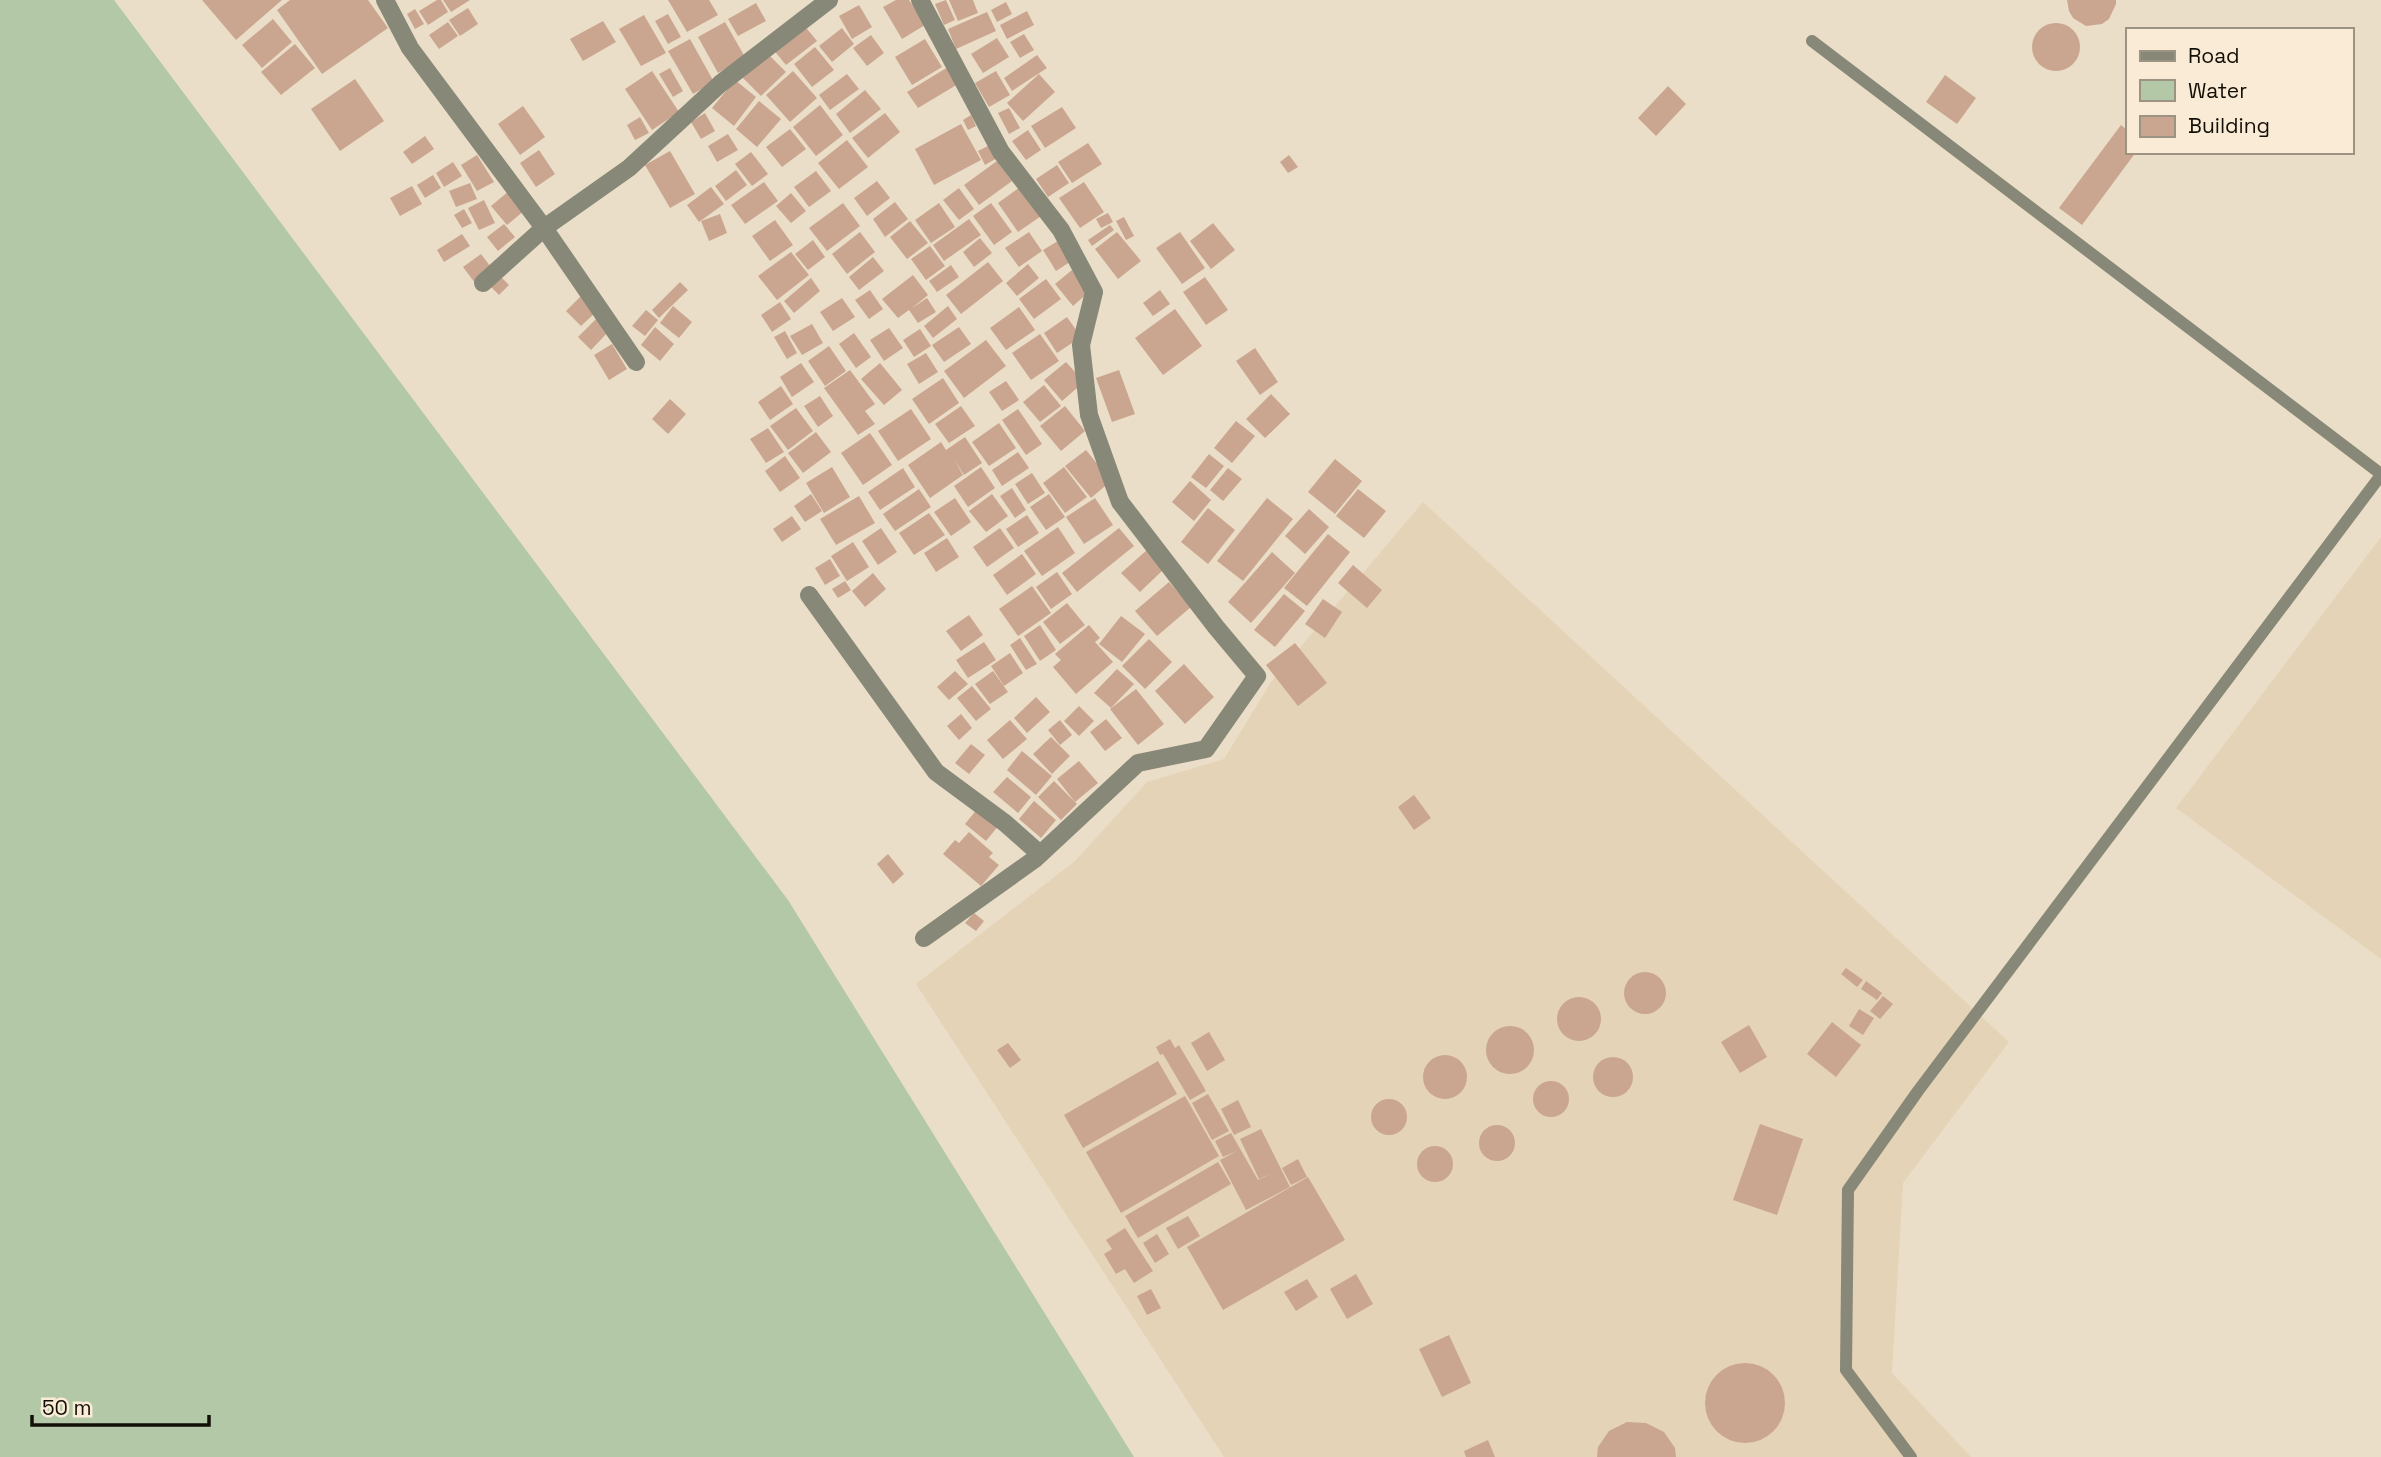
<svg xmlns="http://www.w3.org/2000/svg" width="2381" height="1457" font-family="'Space Grotesk',sans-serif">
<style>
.built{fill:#e4d3b6}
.water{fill:#b2c8a6}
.building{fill:#caa690}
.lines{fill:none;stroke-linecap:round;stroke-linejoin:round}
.lane{stroke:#878877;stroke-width:12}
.street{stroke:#878877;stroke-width:18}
</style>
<rect width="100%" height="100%" fill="#ebdec8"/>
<!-- built -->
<g class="built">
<polygon points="1423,502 2009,1042 1903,1183 1892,1373 1971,1457 1224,1457 916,984 1075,861 1147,782 1224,759 1271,682"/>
<polygon points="2381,537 2381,959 2176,808"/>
</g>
<!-- water -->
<polygon class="water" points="0,0 114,0 788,900 1134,1457 0,1457"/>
<!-- building -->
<g class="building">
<polygon points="202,0 282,0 236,40"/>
<polygon points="290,0 368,0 388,28 322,74 277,10"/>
<polygon points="437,0 441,0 448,12 428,25 419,11"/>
<polygon points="443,0 470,0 451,12"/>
<polygon points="668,0 709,0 718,15 687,32"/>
<polygon points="896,0 909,0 925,25 902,39 883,7"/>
<polygon points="946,0 955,20 944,25 935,4"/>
<polygon points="949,0 973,0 978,13 958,21"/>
<polygon points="2067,0 2116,0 2116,4 2109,19 2102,24 2086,26 2073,18 2069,11"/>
<polygon points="1006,2 1012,14 997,22 991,10"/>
<polygon points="756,3 766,21 738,36 728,19"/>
<polygon points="859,5 872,27 852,39 839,16"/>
<polygon points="468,8 478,24 460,36 449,20"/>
<polygon points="415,9 424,24 415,29 407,14"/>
<polygon points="1027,11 1034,25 1007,39 1000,25"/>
<polygon points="987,12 996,31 956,49 948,29"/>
<polygon points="668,14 681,37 668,44 655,21"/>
<polygon points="644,15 666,53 641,66 619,29"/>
<polygon points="273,19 292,42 262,68 242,45"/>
<polygon points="603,21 616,42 583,61 570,39"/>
<polygon points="448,22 458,36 439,49 429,35"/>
<polygon points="725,22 745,57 718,73 698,37"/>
<circle cx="2056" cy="47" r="24"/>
<polygon points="803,24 817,41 786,65 772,48"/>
<polygon points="842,28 854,44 832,62 819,46"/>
<polygon points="1024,34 1034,50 1020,58 1010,42"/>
<polygon points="871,35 884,53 867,66 853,48"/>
<polygon points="997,38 1009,57 983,73 971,54"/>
<polygon points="690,39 714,82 693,94 668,51"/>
<polygon points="925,39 942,67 912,85 895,57"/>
<polygon points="295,44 315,68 281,95 261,72"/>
<polygon points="815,47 834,70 812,87 794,64"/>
<polygon points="767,53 786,72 761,96 742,77"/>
<polygon points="1037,55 1047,68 1012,91 1004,78"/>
<polygon points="948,67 958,84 918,108 907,92"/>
<polygon points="670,68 683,91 673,97 659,74"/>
<polygon points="652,71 679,112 652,130 625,89"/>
<polygon points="793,71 817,98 790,122 766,95"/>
<polygon points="996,71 1010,95 989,107 975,83"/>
<polygon points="847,74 859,89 830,110 819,95"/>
<polygon points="1039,74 1055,92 1023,121 1007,103"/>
<polygon points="1945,75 1976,98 1957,124 1926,102"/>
<polygon points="355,79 384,121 340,151 311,109"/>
<polygon points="735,80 756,97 734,126 712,108"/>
<polygon points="1668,86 1686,104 1656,136 1638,118"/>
<polygon points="865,90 881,109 850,133 836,114"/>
<polygon points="759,101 781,119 757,147 736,129"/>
<polygon points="820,105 843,135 816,156 793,127"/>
<polygon points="523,106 545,137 520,155 498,124"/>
<polygon points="1062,107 1076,128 1045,148 1031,126"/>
<polygon points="1009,108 1020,128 1009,134 998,113"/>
<polygon points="705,113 715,131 701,139 691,122"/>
<polygon points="885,113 900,132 868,158 852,138"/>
<polygon points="971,115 976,126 968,130 963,120"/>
<polygon points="640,117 649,133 635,140 627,125"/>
<polygon points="961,124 981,160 934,185 915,149"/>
<polygon points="2121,125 2127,130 2127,152 2136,152 2082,225 2059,208"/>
<polygon points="790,129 806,149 782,167 766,147"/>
<polygon points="1028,130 1041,150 1026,160 1012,141"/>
<polygon points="728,134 738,150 717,162 708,146"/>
<polygon points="425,136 434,149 412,164 403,152"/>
<polygon points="847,140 868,167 839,189 818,163"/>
<polygon points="1088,143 1102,164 1072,183 1058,162"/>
<polygon points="990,145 997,158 985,165 978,151"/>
<polygon points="539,150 555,174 536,187 520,163"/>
<polygon points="670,151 695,194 670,208 645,165"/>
<polygon points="751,152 768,174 752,186 735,164"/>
<polygon points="477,155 494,182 477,191 461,165"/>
<polygon points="1289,155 1298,167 1288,173 1280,162"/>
<polygon points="997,161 1012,181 979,205 964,185"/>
<polygon points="453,162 462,176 444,187 436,173"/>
<polygon points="1057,165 1069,183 1048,197 1036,179"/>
<polygon points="736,170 747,185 726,201 715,186"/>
<polygon points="816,171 831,191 809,207 794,187"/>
<polygon points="433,175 441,188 425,198 417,185"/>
<polygon points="877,181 890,198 867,216 854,198"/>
<polygon points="764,182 778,201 745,224 731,205"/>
<polygon points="1084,182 1104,212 1080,228 1059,198"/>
<polygon points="470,183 477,199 456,207 449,191"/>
<polygon points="1023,185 1044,214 1018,232 998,203"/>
<polygon points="412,186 422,204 400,216 390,198"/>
<polygon points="711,187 724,204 699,222 687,205"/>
<polygon points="959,188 974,209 959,220 943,200"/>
<polygon points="509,191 525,210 507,225 491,206"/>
<polygon points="791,193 806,211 791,223 776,206"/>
<polygon points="484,200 495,223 479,230 468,208"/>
<polygon points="895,202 908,219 885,237 873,219"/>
<polygon points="843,203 860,226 827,251 809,228"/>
<polygon points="939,203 955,227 931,243 915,220"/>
<polygon points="991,203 1012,232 994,245 973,216"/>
<polygon points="464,209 472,223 462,228 454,215"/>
<polygon points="1108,213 1113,222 1101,228 1096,219"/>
<polygon points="720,214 727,233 709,241 701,221"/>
<polygon points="1124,217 1134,236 1126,240 1116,221"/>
<polygon points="969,219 981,235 944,261 933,245"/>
<polygon points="775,220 793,245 770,261 752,236"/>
<polygon points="910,221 928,243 907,259 890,237"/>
<polygon points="1213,223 1235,250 1211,269 1190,241"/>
<polygon points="504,224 515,237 498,251 487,237"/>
<polygon points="1110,225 1114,230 1092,246 1088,240"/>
<polygon points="860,232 875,252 847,274 832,254"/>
<polygon points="1029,232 1042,251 1019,267 1005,248"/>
<polygon points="1117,232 1141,261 1118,279 1095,249"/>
<polygon points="1180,232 1205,268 1182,284 1156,248"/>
<polygon points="462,234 470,246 444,262 437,250"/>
<polygon points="980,238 992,253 974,267 963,252"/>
<polygon points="813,240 825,257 808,270 795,254"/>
<polygon points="1058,241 1070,262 1056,271 1043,250"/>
<polygon points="930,246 945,266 926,280 911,259"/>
<polygon points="791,252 809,275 777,300 758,276"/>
<polygon points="481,254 493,270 475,283 463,267"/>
<polygon points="873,257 884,271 859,290 849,277"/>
<polygon points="988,262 1003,281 961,314 946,295"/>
<polygon points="1028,264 1039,278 1017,296 1006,283"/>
<polygon points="951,265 959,277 937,292 929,281"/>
<polygon points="1072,270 1090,291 1073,306 1055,284"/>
<polygon points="498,274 509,285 499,295 487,283"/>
<polygon points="913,275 928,295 912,308 927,298 936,312 918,323 909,310 898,318 882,299"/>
<polygon points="1205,277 1228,310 1206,325 1183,292"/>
<polygon points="811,278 820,291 794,313 784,301"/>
<polygon points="1046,279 1061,299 1034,319 1019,299"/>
<polygon points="680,282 688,290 659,318 652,310"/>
<polygon points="870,290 883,309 869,319 855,300"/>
<polygon points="1160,290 1170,304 1153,316 1143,303"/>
<polygon points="581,296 597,311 581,326 566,311"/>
<polygon points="842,298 855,317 833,331 820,312"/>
<polygon points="780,302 791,319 772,332 761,315"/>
<polygon points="673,306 692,322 679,338 660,323"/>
<polygon points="948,306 957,319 933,338 924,326"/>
<polygon points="1019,307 1035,330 1006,350 990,328"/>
<polygon points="1175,309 1202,346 1163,375 1135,338"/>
<polygon points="646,310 658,320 645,336 632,326"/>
<polygon points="1067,317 1081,337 1057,353 1044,333"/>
<polygon points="597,318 610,330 591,350 578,337"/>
<polygon points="812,324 823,343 802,355 790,336"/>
<polygon points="655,327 674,344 660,361 641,345"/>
<polygon points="959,327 971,344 944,362 932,345"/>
<polygon points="889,328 903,348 884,361 870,340"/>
<polygon points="920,329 931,346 914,357 903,340"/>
<polygon points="785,331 797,353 787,359 774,337"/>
<polygon points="854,333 871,357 856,368 839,344"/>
<polygon points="1040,334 1059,361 1031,380 1012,353"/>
<polygon points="986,340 1006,366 964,398 944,371"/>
<polygon points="612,344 627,369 609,380 594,355"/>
<polygon points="829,346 846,371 825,386 808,361"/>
<polygon points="1255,348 1278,382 1260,395 1236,361"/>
<polygon points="926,353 938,372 919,384 907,364"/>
<polygon points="1066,362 1084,382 1062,401 1044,380"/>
<polygon points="801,363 814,382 792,397 780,377"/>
<polygon points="880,363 902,390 884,405 861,379"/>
<polygon points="850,370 875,404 865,411 875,424 858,435 824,388"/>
<polygon points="1119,370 1135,414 1112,422 1096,378"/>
<polygon points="943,378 959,403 929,424 912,399"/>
<polygon points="1006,381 1019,400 1002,411 989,392"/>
<polygon points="1044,385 1061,406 1040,422 1023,402"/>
<polygon points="781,386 793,404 770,420 758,402"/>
<polygon points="1271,394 1290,414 1265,438 1246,419"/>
<polygon points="820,396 833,416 818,427 804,406"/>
<polygon points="670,399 686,414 668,434 652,419"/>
<polygon points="961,406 975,426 949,443 935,424"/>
<polygon points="1065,406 1085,431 1061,451 1040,426"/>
<polygon points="796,408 813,431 788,450 770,426"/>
<polygon points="911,409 931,439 898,461 878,431"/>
<polygon points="1018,409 1042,444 1026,455 1002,420"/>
<polygon points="1236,421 1255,436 1232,463 1214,448"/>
<polygon points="999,423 1016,448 989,466 972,442"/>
<polygon points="768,428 784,452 766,463 750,439"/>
<polygon points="816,432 831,452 803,473 788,453"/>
<polygon points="870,433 892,465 863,485 841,453"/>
<polygon points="965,437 982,463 964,475 954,459 963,475 930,498 908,465 941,442 946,450"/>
<polygon points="1086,450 1111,481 1091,498 1065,466"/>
<polygon points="1018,452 1029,468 1002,486 992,470"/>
<polygon points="1209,454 1224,466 1206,488 1191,477"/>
<polygon points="785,456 800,478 780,492 765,471"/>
<polygon points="1335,459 1362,481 1335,514 1308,492"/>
<polygon points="832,467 850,497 824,513 806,483"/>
<polygon points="981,467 995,488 968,507 954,486"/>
<polygon points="1064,467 1087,497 1065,513 1043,483"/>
<polygon points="903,468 915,487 880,510 868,492"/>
<polygon points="1228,468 1242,479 1223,501 1210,490"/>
<polygon points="1032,473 1045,493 1028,504 1015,484"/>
<polygon points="1190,481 1211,500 1194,521 1172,502"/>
<polygon points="1012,488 1026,510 1015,518 1000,496"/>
<polygon points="919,489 931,507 895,531 883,514"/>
<polygon points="1358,489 1386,511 1364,538 1336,516"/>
<polygon points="811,494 822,511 805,522 794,506"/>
<polygon points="992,494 1008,516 986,532 969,511"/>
<polygon points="1049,494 1065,517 1046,530 1030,507"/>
<polygon points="859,496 875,523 836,545 820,519"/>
<polygon points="955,498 971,522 951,536 934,512"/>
<polygon points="1095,498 1113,525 1084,544 1066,517"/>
<polygon points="1267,498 1293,519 1243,581 1217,561"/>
<polygon points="1208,508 1235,530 1208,564 1181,542"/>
<polygon points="1309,509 1329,527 1305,554 1285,536"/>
<polygon points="929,513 945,535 914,555 899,533"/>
<polygon points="1027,515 1039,533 1018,547 1006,529"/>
<polygon points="792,516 801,529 782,542 773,529"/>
<polygon points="1058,527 1075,553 1042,576 1024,551"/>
<polygon points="881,528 897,552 878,565 862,541"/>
<polygon points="1000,528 1014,548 987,567 973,547"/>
<polygon points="1119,528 1134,546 1077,592 1062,573"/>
<polygon points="1328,534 1350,552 1307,606 1284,588"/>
<polygon points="947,538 959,557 936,572 924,553"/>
<polygon points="853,542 869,567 847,581 831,556"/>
<polygon points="1147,550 1164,569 1140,592 1121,573"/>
<polygon points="1272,552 1295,573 1251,623 1228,602"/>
<polygon points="1022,554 1036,574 1007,595 993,575"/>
<polygon points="830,559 840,576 825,585 815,568"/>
<polygon points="1353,565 1382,590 1367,608 1338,583"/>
<polygon points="1057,572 1072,594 1051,609 1036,587"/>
<polygon points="873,573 886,589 865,607 852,591"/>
<polygon points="845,581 851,590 838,598 832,589"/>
<polygon points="1169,582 1191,607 1157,636 1135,611"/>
<polygon points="1032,586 1051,613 1018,636 999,609"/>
<polygon points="1284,594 1305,611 1275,647 1254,630"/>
<polygon points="1323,599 1342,612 1325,638 1305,624"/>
<polygon points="1067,603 1085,625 1060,644 1043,622"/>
<polygon points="969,615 983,635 961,651 946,631"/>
<polygon points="1121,616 1145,634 1122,662 1099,644"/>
<polygon points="1040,625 1056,650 1040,661 1024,636"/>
<polygon points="1089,625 1100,638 1095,642 1113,662 1076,694 1053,667 1061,660 1055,654"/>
<polygon points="1020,638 1037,664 1026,670 1010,645"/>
<polygon points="1149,639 1172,662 1145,689 1122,666"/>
<polygon points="984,642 996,660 968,678 956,660"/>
<polygon points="1295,643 1327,683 1298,706 1266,665"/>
<polygon points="1010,653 1023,673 1004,686 991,666"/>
<polygon points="1184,664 1214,697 1185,724 1155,691"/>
<polygon points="1117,669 1134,684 1111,708 1094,693"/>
<polygon points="955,671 968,684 949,700 937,687"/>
<polygon points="993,671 1008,692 990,704 975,684"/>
<polygon points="972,686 991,709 976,721 957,698"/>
<polygon points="1136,689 1164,724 1138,745 1110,709"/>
<polygon points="1036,697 1050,712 1027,733 1014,718"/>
<polygon points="1079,706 1094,721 1079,736 1064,721"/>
<polygon points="961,714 972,728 959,740 947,726"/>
<polygon points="1106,719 1122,738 1105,751 1090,732"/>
<polygon points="1010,720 1027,739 1003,759 987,740"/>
<polygon points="1060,720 1072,735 1060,745 1048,730"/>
<polygon points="1051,737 1070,756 1052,774 1033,754"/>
<polygon points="971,744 985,755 969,774 955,763"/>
<polygon points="1022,751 1052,776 1036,795 1007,770"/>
<polygon points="1079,761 1098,783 1075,802 1057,779"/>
<polygon points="1007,777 1031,797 1018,813 993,792"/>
<polygon points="1054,781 1077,804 1061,820 1038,797"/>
<polygon points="1414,795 1431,818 1414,830 1398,807"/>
<polygon points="1034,801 1056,820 1041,838 1019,819"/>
<polygon points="978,808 999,825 986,841 965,824"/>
<polygon points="969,832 993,853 989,857 999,865 981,886 943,854 955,840 959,843"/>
<polygon points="888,854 904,874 893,884 877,864"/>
<polygon points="974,913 984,921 976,931 965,923"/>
<polygon points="1846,968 1863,980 1857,987 1841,974"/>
<circle cx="1645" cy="993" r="21"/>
<polygon points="1866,981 1882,993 1877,1000 1861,989"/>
<polygon points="1883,996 1893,1004 1880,1019 1870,1011"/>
<circle cx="1579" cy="1019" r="22"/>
<polygon points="1859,1009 1874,1018 1863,1035 1849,1026"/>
<polygon points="1832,1022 1861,1045 1836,1077 1807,1054"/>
<polygon points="1749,1025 1767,1057 1740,1073 1721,1042"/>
<circle cx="1510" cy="1050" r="24"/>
<polygon points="1209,1032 1225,1060 1207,1071 1191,1043"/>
<polygon points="1170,1039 1175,1048 1179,1045 1206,1091 1190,1100 1163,1054 1160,1055 1156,1047"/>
<polygon points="1008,1043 1021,1060 1010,1068 997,1050"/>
<circle cx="1445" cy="1077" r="22"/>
<circle cx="1613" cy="1077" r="20"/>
<polygon points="1158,1061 1177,1094 1083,1148 1064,1115"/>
<circle cx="1551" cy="1099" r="18"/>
<polygon points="1208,1094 1229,1131 1212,1140 1192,1103"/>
<polygon points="1185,1096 1219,1156 1121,1213 1086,1152"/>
<circle cx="1389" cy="1117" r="18"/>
<polygon points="1238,1100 1251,1127 1234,1135 1221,1109"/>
<polygon points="1760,1124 1803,1139 1777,1215 1733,1200"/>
<circle cx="1497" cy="1143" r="18"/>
<polygon points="1261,1129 1290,1187 1246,1210 1220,1160 1237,1151 1223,1157 1215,1141 1231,1133 1258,1180 1272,1173 1259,1179 1240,1139"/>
<circle cx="1435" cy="1164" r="18"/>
<polygon points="1298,1159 1307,1177 1291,1185 1282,1168"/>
<polygon points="1218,1162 1231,1184 1138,1238 1125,1216"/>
<polygon points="1308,1177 1345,1240 1223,1310 1187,1247"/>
<polygon points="1188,1216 1200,1236 1178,1249 1166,1228"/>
<polygon points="1125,1228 1153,1271 1134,1283 1125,1269 1116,1274 1104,1254 1112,1249 1106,1240"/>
<polygon points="1157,1234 1169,1254 1155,1263 1143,1243"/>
<polygon points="1356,1274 1373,1304 1347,1319 1330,1289"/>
<polygon points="1307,1279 1318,1297 1296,1311 1284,1292"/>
<polygon points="1151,1289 1161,1308 1147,1315 1137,1296"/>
<polygon points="1449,1335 1471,1383 1442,1397 1419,1349"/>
<circle cx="1745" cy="1403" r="40"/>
<polygon points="1627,1422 1646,1423 1664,1432 1675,1448 1676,1457 1597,1457 1598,1447 1609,1431"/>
<polygon points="1488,1440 1495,1457 1466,1457 1464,1451"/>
</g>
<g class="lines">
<!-- lane -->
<g class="lane">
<polyline points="1812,41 2381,474"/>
<polyline points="1911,1457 1846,1370 1848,1190 1918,1091 2381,475"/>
</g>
<!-- street -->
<g class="street">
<polyline points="385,0 410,48 544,228 636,362"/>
<polyline points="920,0 1001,152 1061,230 1094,292 1081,345 1089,415 1120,502 1216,627 1257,676 1206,749 1138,763 1035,859 924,938"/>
<polyline points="483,283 544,228 629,168 720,84 829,0"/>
<polyline points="809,595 936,772 1005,823 1040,854"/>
</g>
</g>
<!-- legend -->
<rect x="2126" y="28" width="228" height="126" fill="#f9ebd5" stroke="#9d9383" stroke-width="2"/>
<rect x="2140" y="51" width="35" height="10" fill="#878877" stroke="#9d9383" stroke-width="2"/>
<text x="2188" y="63" font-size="21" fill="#130f07">Road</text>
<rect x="2140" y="80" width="35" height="21" fill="#b2c8a6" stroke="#9d9383" stroke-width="2"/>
<text x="2188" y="98" font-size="21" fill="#130f07">Water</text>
<rect x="2140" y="116" width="35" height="21" fill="#caa690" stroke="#9d9383" stroke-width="2"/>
<text x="2188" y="133" font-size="21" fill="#130f07">Building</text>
<!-- scale -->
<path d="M32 1415v10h177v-10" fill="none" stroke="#130f07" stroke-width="3.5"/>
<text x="42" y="1415" font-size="21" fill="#130f07" stroke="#f9ebd5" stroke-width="5" paint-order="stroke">50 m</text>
</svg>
